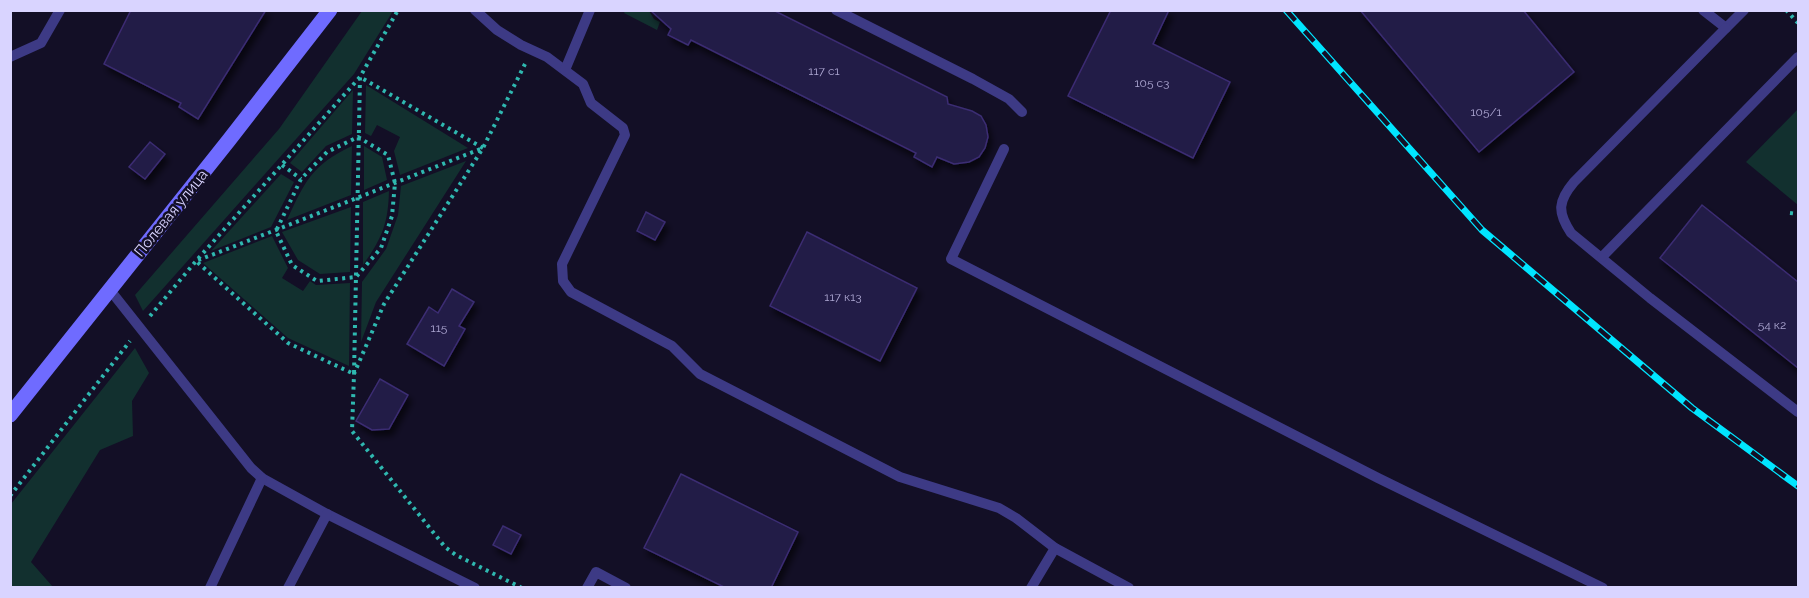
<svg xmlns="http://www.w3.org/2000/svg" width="1809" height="598" font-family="Raleway,sans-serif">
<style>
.green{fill:#12302f}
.building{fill:#241b47;stroke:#3b2d73;stroke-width:1.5;filter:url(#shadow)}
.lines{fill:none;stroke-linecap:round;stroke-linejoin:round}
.path{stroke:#2fb8b0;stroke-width:4;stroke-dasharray:3 4.5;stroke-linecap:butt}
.lane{stroke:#3d3a85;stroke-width:10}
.secondary{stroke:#6f6bff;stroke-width:15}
.rail-casing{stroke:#00e5ff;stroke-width:7}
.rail{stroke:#130f26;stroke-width:4.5;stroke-dasharray:14;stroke-linecap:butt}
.labels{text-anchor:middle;stroke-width:5;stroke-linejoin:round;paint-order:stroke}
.number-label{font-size:12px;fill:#aca6d1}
.street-label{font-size:15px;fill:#d9d4ff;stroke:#130f26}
</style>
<defs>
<filter id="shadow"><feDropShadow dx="3.5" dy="6" stdDeviation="3" flood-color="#0009"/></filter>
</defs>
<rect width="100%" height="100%" fill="#130f26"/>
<!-- green -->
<g class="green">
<polygon points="626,10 649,11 654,19 660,22 657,30 624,13"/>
<polygon points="362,11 393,11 354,74 143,311 135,295 279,129"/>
<polygon points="366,85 468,148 400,175 394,151 400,137 377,125 371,136 365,133"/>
<polygon points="353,90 352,134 326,146 302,172 290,163"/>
<polygon points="1798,109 1798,205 1746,162"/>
<path d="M352,146L351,195L287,220C305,181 312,165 352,146Z"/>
<polygon points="364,146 382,157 387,180 364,190"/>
<polygon points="466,161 376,302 361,342 362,282 386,249 398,215 401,186"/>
<polygon points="281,174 294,182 271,227 211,251"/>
<path d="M389,191C388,224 382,238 363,265V202Z"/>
<polygon points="351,207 350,272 320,274 298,260 282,232"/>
<polygon points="272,236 288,268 282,278 303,291 310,281 316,285 350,283 349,366 288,338 203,263"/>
<polygon points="135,348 149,373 132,401 133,436 100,450 31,562 53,587 11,587 11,504"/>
</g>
<!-- building -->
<g class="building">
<polygon points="131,10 266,10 198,119 179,107 181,103 104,64"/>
<polygon points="650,10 773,10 947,97 948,104 972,111 981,116 986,125 988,137 985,148 979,157 969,162 954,164 937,157 932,167 914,157 916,153 691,40 688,45 668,35 671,29"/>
<polygon points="1111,10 1169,10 1153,44 1230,82 1193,158 1068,96"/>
<polygon points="1360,10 1523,10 1574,72 1479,152"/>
<polygon points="150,142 165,154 145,179 129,167"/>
<polygon points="1702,205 1798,282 1798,368 1660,258"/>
<polygon points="646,212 665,222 655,240 637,231"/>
<polygon points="807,232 917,288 880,361 770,306"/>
<polygon points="452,289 474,302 459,326 465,329 444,366 407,344 429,307 438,313"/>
<polygon points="380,379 408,395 389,429 372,430 356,421"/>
<polygon points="681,474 798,532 771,588 726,588 644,548"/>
<polygon points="503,526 521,535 511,554 493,545"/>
</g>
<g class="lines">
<!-- path -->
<g class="path">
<polyline points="1786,10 1798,23"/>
<polygon points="358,137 388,155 395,183 392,216 381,248 356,277 317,281 292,265 276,231 301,179 327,152"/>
<path d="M483,148L360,77C358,176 356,275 354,374L288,343L196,261C292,224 387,186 483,148"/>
<polyline points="282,165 301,179"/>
<polyline points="1790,213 1798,214"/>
<polyline points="150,316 196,261 360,77 398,10"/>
<polyline points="10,496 130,341"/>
<polyline points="522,588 456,555 445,547 352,431 354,374 384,304 483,148 525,64"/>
</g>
<!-- lane -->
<g class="lane">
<polyline points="475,10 497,30 521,45 547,57 583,84 591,103 623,128 625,135 562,264 563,281 571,292 672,346 700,374 900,477 999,508 1016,518 1055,548 1129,588"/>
<polyline points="836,10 973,79 1009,99 1022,112"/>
<polyline points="1703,10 1726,28 1744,10"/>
<path d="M1726,28L1574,182C1558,201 1557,212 1571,233L1650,298L1798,412"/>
<polyline points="10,57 41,43 60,10"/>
<polyline points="565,70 590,10"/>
<polyline points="1004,149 951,259 1378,478 1603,588"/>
<polyline points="1602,257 1798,57"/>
<polyline points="110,290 251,468 262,478 327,514 475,588"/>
<polyline points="210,588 262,478"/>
<polyline points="288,588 327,514"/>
<polyline points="587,588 596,572 626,588"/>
<polyline points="1031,588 1055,548"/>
</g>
<!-- secondary -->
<polyline class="secondary" points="10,415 229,140 330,10"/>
<!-- rail casing -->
<g class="rail-casing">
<polyline id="rail" points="1286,10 1482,230 1692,408 1798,486"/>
</g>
<!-- rail -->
<use href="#rail" class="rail"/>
</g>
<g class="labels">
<!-- number labels -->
<g class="number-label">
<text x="824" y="75">117 с1</text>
<text x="1152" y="87">105 с3</text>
<text x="1486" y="116">105/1</text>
<text x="843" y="301">117 к13</text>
<text x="1772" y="329">54 к2</text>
<text x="439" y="332">115</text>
</g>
<!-- street labels -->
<g class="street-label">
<text transform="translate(171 213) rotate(-51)" y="5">Полевая улица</text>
</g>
</g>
<!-- border -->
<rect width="1809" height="598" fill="none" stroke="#d9d4ff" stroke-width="24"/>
</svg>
